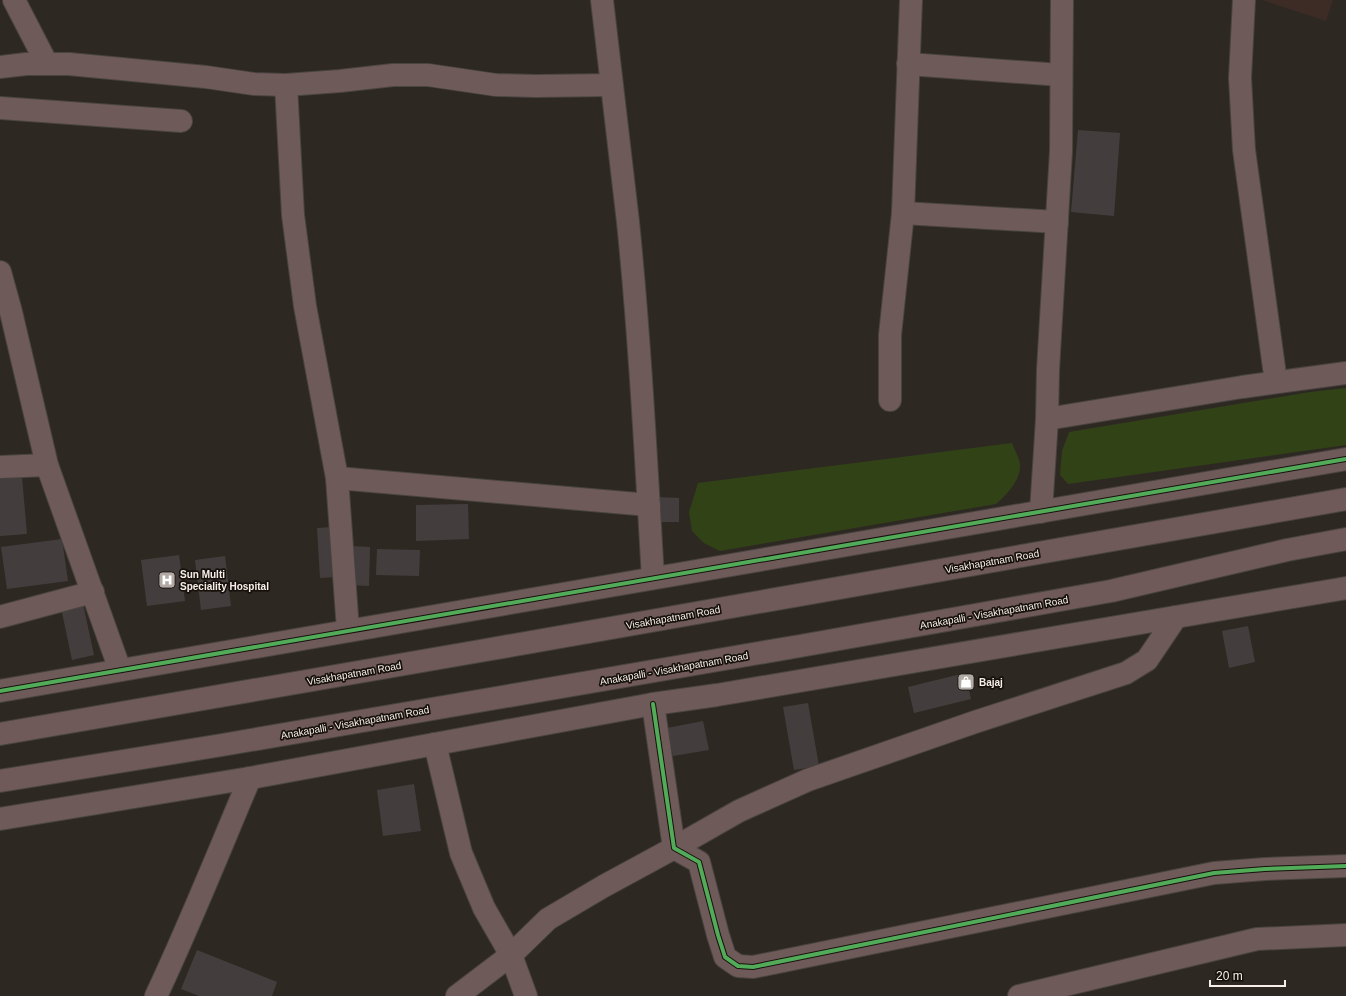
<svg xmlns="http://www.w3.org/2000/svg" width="1346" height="996" font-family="Arial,sans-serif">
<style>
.commercial{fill:#3d2b26}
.green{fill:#314316}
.building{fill:#443d3d}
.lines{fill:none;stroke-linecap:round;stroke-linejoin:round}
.minor-casing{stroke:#494440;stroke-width:24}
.major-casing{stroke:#494440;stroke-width:24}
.minor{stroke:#6f5a5a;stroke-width:22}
.major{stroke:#6f5a59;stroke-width:22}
.cycleway-casing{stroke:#17110d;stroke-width:6}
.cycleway{stroke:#51ab58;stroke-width:4}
.labels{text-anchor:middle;stroke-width:3.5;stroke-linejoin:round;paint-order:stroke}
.street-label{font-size:10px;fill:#f8efe9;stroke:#17110d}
.poi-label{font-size:10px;font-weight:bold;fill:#f8efe9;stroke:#17110d;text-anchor:start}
</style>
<rect width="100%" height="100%" fill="#2e2823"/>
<!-- commercial -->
<polygon class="commercial" points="1262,0 1333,0 1326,21"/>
<!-- green -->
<g class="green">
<polygon points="1346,388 1346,445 1068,484 1060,475 1062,451 1069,432 1310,392"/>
<path d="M1012,443C1014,449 1019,457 1020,464C1021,480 1007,494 996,504L720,551L704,543L692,531L689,512L698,483Z"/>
</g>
<!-- building -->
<g class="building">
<polygon points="1078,130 1120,133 1114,216 1071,212"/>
<polygon points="22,477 27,534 0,536 0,479"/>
<polygon points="656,497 679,498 679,522 656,522"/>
<polygon points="468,504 469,539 416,541 416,505"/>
<polygon points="332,527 336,577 320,578 317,528"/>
<polygon points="62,539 68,581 7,589 1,547"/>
<polygon points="351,546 370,547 369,586 350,585"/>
<polygon points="377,549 420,550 419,576 376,575"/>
<polygon points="179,555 185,601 147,606 141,560"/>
<polygon points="225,556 231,606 201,610 195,560"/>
<polygon points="82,599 94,655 72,660 60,603"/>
<polygon points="1248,626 1255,662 1229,668 1222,631"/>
<polygon points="965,673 971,699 914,713 908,687"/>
<polygon points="808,703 819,766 794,770 783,707"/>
<polygon points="703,721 709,750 673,756 667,728"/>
<polygon points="414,784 421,831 383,836 377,790"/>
<polygon points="197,950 277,982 272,996 199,996 181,989"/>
</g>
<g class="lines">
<!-- minor casing -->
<g class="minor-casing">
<g id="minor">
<polyline points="14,0 47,64"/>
<path d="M602,0C610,74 620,148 628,222C640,340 646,460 653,578"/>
<polyline points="1244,0 1240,78 1244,150 1276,382"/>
<polyline points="908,64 1061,75"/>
<polyline points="0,67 26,64 69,64 206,77 254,84 286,85 340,81 393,75 428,75 496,85 536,86 611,85"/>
<polyline points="286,85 293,215 305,306 337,478 348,630"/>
<polyline points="0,108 181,121"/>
<polyline points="903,213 1057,222"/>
<polyline points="0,272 11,312 47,465 120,670"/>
<polyline points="890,400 890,335 903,213 911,0"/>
<polyline points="1047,419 1242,387 1346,373"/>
<polyline points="0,467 47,465"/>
<polyline points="337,478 649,505"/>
<polyline points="1041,512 1047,419 1048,370 1061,151 1062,0"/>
<polyline points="0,617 93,592"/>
<polyline points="0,691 1346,459"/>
<polyline points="653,704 674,848 699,862 718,935 725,957 738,966 753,967 1214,873 1265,869 1346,866"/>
<polyline points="435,744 461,853 484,908 511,955 526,996"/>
<polyline points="0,819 250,778 653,704 717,695 1346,588"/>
<path d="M156,996C190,924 219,851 250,778"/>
<polyline points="457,996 511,955 548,919 604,886 674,848 739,811 808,780 975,722 1126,673 1147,660 1176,617"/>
<polyline points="1019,996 1257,939 1346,935"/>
</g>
</g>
<!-- major casing -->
<g class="major-casing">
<g id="major">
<polyline points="0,734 480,651 1346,499"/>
<polyline points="0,781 222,745 800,646 1111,591 1287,550 1346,539"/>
</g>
</g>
<!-- minor -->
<use href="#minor" class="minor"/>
<!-- major -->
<use href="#major" class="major"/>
<!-- cycleway casing -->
<g class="cycleway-casing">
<g id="cycleway">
<polyline points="0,691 1346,459"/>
<polyline points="653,704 674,848 699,862 718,935 725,957 738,966 753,967 1214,873 1265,869 1346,866"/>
</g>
</g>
<!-- cycleway -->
<use href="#cycleway" class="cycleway"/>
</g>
<!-- icons -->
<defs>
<g id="hospital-square" transform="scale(0.9)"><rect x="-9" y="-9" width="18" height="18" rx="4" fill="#b1a9a4" stroke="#17110d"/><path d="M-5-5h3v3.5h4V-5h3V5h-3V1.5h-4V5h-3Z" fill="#fff"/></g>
<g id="shop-square" transform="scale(0.9)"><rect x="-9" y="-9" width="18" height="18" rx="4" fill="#b1a9a4" stroke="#17110d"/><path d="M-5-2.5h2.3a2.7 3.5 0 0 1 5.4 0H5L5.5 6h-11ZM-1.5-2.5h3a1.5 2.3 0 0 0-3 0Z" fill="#fff"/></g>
</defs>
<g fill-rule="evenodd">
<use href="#hospital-square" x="167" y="580"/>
<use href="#shop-square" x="966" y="682"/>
</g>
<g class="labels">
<!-- street labels -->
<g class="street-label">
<text transform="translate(992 561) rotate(-10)" y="4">Visakhapatnam Road</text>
<text transform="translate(994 612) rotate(-10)" y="4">Anakapalli - Visakhapatnam Road</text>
<text transform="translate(673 617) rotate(-10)" y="4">Visakhapatnam Road</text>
<text transform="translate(674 668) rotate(-10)" y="4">Anakapalli - Visakhapatnam Road</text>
<text transform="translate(354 673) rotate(-10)" y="4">Visakhapatnam Road</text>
<text transform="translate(355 722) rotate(-10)" y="4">Anakapalli - Visakhapatnam Road</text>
</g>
<!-- poi labels -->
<g class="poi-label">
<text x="180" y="578">Sun Multi<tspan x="180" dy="12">Speciality Hospital</tspan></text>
<text x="979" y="686">Bajaj</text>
</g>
</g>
<!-- scale -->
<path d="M1210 980v6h75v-6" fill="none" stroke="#f8efe9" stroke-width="2"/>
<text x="1216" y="980" font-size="12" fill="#f8efe9" stroke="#17110d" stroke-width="3" paint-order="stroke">20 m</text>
</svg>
